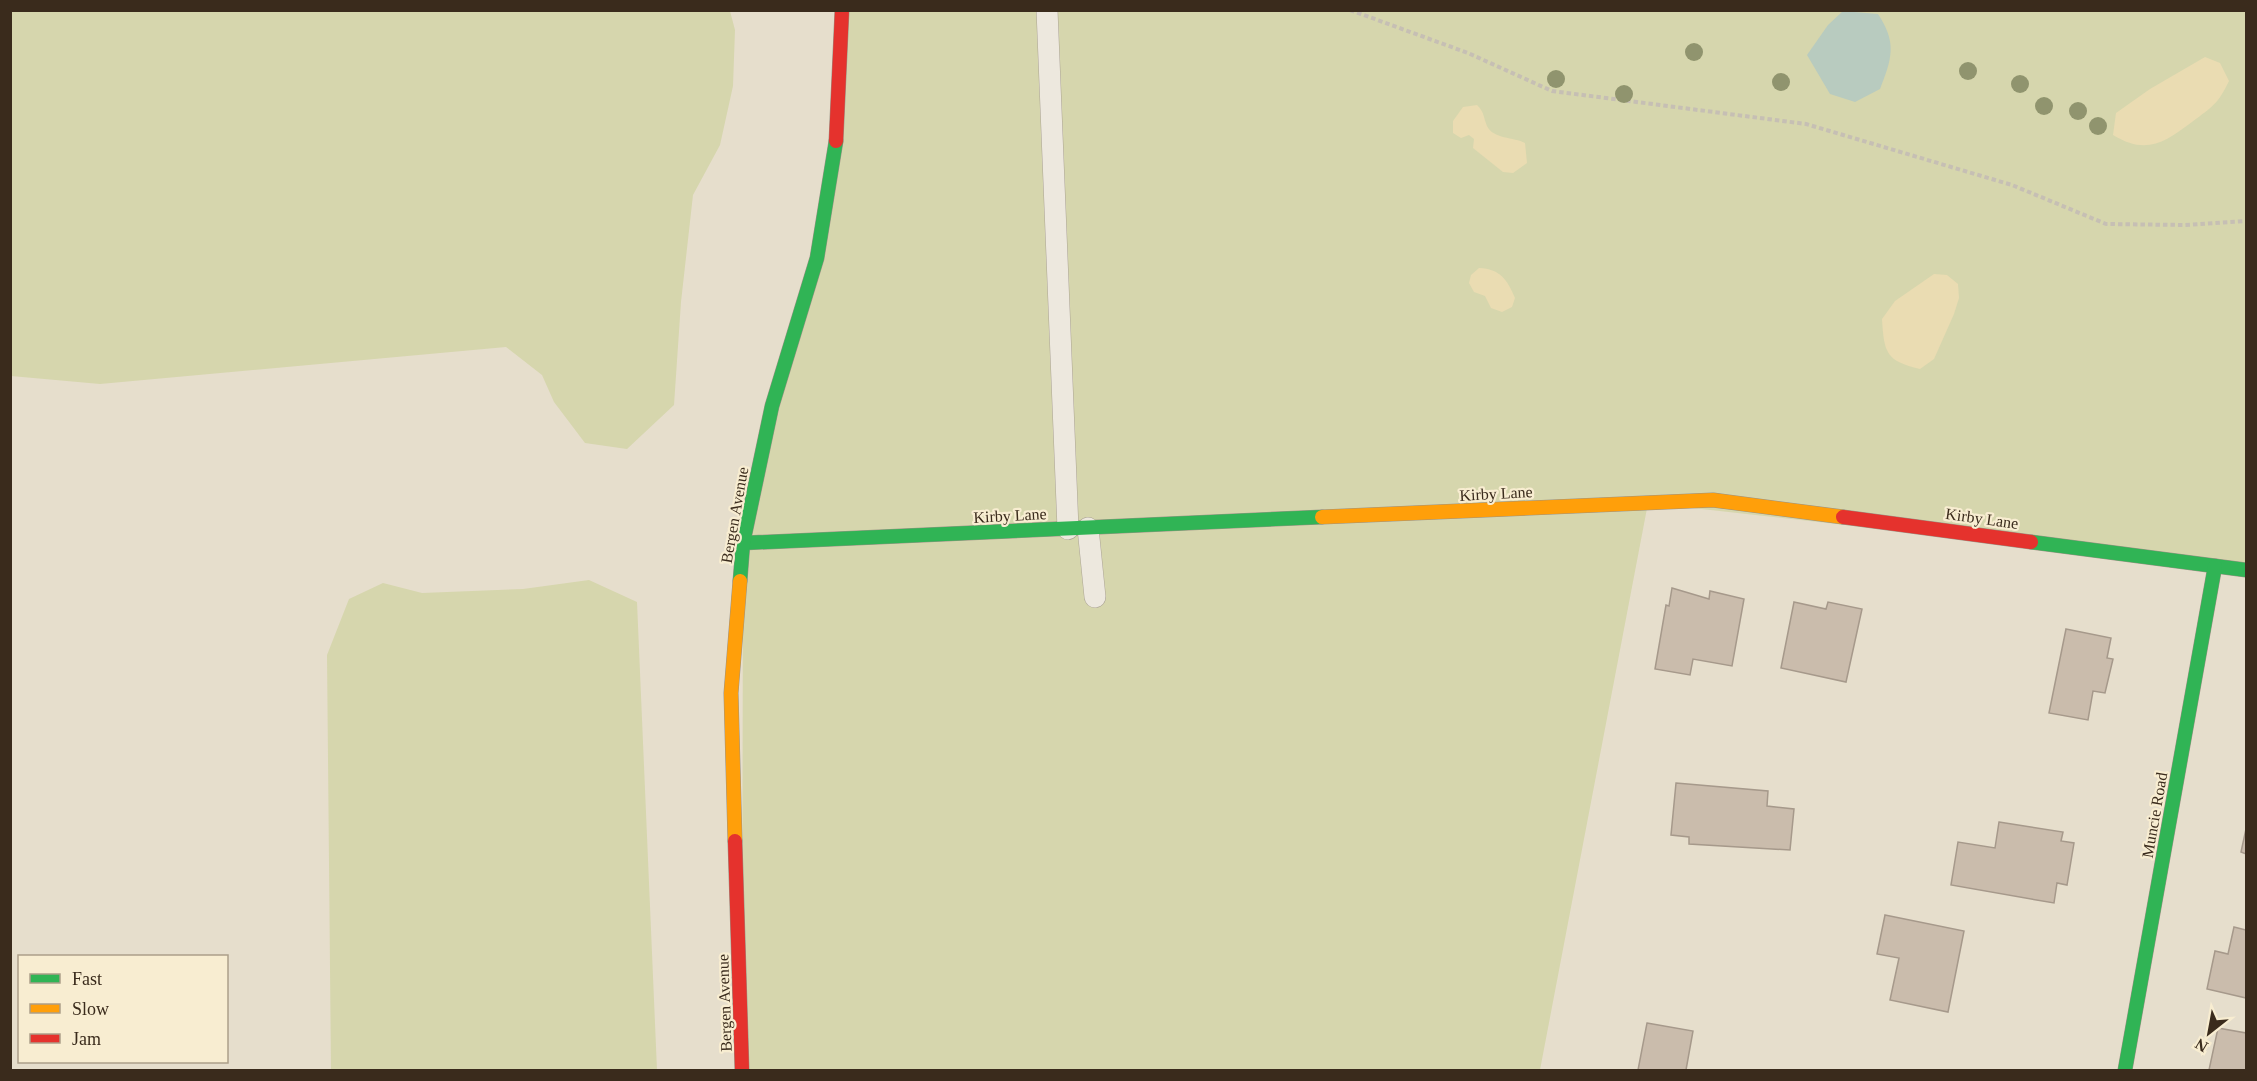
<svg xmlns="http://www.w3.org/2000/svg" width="2257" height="1081" font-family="'Times New Roman',serif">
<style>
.green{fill:#d6d6ad}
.sand{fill:#eadcb2}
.water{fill:#b8cbbf}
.building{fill:#cabcac;stroke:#a6998b;stroke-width:1.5}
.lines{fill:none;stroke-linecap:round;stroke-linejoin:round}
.lane-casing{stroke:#aba395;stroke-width:22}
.fast-casing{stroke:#9a9285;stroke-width:15}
.slow-casing{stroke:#9a9285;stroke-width:15}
.jam-casing{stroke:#9a9285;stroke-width:15}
.path{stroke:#c6bfb4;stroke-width:4;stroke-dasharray:4.5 3;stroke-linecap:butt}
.lane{stroke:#ede8de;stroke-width:21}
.fast{stroke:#30b455;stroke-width:14}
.slow{stroke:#ff9f0a;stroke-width:14}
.jam{stroke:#e5322d;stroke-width:14}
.tree{fill:#90946e}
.labels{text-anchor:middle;stroke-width:4.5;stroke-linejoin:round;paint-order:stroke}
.street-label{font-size:16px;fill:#3a2b1c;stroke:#f8edd1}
</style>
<rect width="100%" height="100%" fill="#e6decc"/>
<!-- green -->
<g class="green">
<polygon points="10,11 730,11 735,30 733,86 720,145 693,195 681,302 674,405 627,449 585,443 554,402 542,375 506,347 100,384 11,376"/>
<polygon points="842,11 2246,11 2246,570 1648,503 1540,1070 742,1070 743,543 817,258"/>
<polygon points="589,580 637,602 657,1070 331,1070 327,655 349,599 383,583 422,593 523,589"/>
</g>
<!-- sand -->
<g class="sand">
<path d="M2205,57L2220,63L2229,81C2218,104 2212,107 2192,122C2164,143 2146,155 2113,135L2116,113L2150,89Z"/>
<path d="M1477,105C1485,113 1483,117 1487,126C1493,139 1514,137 1525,143L1527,163L1513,173L1503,172L1473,148L1474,139L1469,135L1461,138L1453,133V121L1463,107Z"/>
<path d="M1479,268C1500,269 1507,279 1515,298L1512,307L1502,312L1491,308L1485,296L1474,292L1469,283L1471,275Z"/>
<path d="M1934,274L1947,275L1958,284L1959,298L1954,314L1934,359L1920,369C1886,361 1884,353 1882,319L1895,301Z"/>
</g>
<!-- water -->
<path class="water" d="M1843,11L1878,14C1897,43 1892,58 1880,89L1855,102L1830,94L1807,55L1828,25Z"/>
<!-- building -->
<g class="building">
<polygon points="1672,588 1709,599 1710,591 1744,599 1732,666 1693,659 1690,675 1655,669 1666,605 1669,606"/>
<polygon points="1794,602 1826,609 1828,602 1862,609 1846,682 1781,668"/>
<polygon points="2066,629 2111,638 2107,658 2113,659 2105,693 2093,691 2088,720 2049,713"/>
<polygon points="1676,783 1768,791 1767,806 1794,809 1790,850 1689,844 1689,837 1671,835"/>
<polygon points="1999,822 2063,832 2061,841 2074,843 2067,885 2057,883 2054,903 1951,885 1958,842 1995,848"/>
<polygon points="2246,829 2246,854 2241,852"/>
<polygon points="1885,915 1964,931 1948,1012 1890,1000 1899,958 1877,954"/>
<polygon points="2234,927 2246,930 2246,998 2207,989 2215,951 2228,954"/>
<polygon points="1647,1023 1693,1031 1686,1070 1638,1070"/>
<polygon points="2218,1028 2246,1033 2246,1070 2209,1070"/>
</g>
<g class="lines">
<!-- lane casing -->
<g class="lane-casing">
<g id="lane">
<polyline points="1047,10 1068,529"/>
<polyline points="1088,528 1095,597"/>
</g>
</g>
<!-- fast casing -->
<g class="fast-casing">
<g id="fast">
<polyline points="2031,542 2246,570"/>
<polyline points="743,543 1322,517"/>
<polyline points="740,581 743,543 772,406 817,258 836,141"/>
<polyline points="2125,1070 2215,566"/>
</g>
</g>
<!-- slow casing -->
<g class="slow-casing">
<g id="slow">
<polyline points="1322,517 1713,500 1843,517"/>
<polyline points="735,841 731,693 740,581"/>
</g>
</g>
<!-- jam casing -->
<g class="jam-casing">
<g id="jam">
<polyline points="836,141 842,10"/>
<polyline points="1843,517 2031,542"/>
<polyline points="735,841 742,1070"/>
</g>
</g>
<!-- path -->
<polyline class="path" points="1350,10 1468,53 1552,91 1806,124 2012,185 2106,224 2185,225 2246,221"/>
<!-- lane -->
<use href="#lane" class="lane"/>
<!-- fast -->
<use href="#fast" class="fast"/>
<!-- slow -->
<use href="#slow" class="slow"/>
<!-- jam -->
<use href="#jam" class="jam"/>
</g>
<!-- trees -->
<g class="tree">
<circle cx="1694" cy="52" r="9"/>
<circle cx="1968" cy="71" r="9"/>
<circle cx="1556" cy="79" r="9"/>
<circle cx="1781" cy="82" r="9"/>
<circle cx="2020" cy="84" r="9"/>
<circle cx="1624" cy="94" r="9"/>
<circle cx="2044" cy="106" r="9"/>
<circle cx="2078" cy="111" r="9"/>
<circle cx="2098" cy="126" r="9"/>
</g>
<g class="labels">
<!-- street labels -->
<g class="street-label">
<text transform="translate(1496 493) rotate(-3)" y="6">Kirby Lane</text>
<text transform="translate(734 515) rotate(-80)" y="6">Bergen Avenue</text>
<text transform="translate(1010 515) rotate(-3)" y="6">Kirby Lane</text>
<text transform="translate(1982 518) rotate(8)" y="6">Kirby Lane</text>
<text transform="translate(2154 815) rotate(-80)" y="6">Muncie Road</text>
<text transform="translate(724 1003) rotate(-92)" y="6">Bergen Avenue</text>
</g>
</g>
<!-- border -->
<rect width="2257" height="1081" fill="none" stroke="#3a2b1c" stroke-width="24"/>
<!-- legend -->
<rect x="18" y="955" width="210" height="108" fill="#f8edd1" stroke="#ac9f89" stroke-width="1.5"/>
<rect x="30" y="974" width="30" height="9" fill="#30b455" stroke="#ac9f89" stroke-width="1.5"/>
<text x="72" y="985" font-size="18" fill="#3a2b1c">Fast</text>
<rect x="30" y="1004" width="30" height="9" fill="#ff9f0a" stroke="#ac9f89" stroke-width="1.5"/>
<text x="72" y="1015" font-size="18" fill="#3a2b1c">Slow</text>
<rect x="30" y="1034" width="30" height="9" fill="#e5322d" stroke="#ac9f89" stroke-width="1.5"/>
<text x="72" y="1045" font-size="18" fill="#3a2b1c">Jam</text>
<!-- north arrow -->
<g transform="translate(2209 1033) rotate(211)" stroke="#f8edd1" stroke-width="4.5" paint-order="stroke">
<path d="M0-4.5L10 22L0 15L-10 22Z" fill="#3a2b1c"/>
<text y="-9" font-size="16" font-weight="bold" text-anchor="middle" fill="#3a2b1c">N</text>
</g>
</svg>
